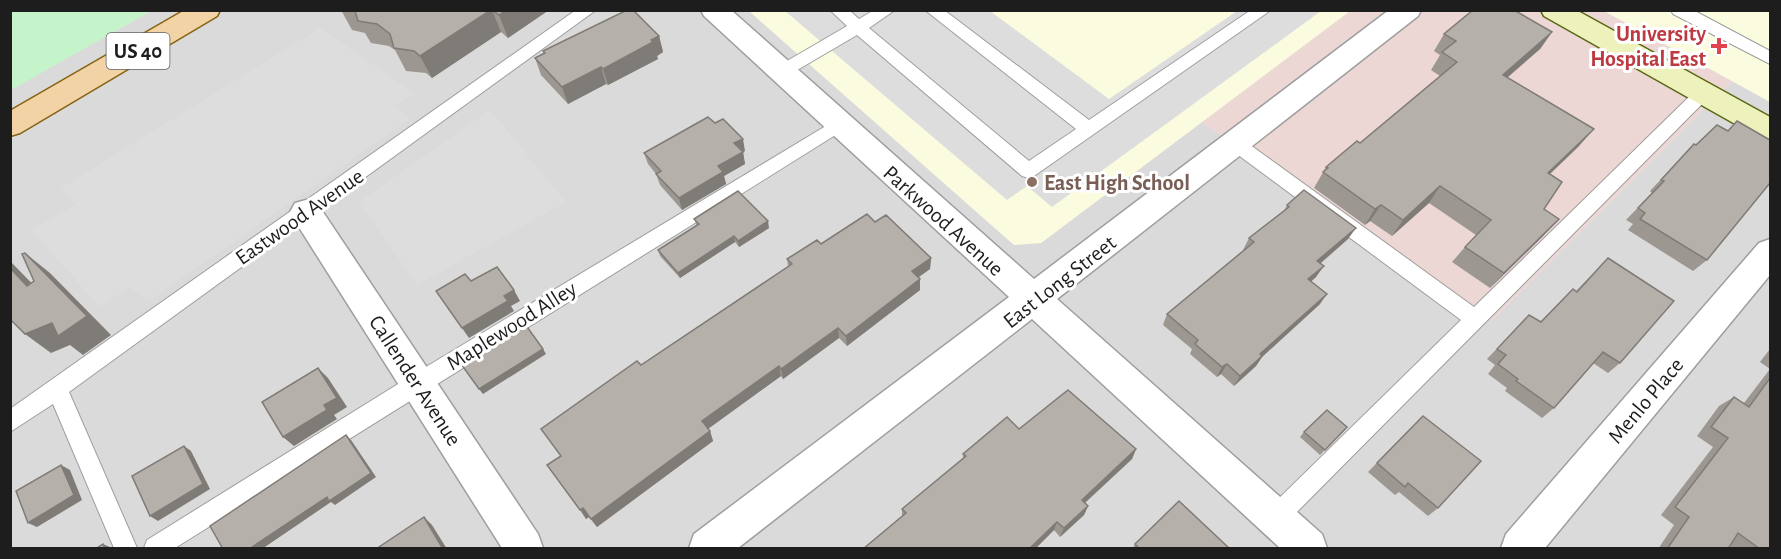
<svg xmlns="http://www.w3.org/2000/svg" width="1781" height="559" font-family="'Alegreya Sans',sans-serif">
<style>
.residential{fill:#dbdada}
.commercial{fill:#ecd7d5}
.education{fill:#fafbdf}
.park{fill:#c5f3ca}
.parking{fill:#ddd}
.lines{fill:none;stroke-linecap:round;stroke-linejoin:round}
.service-casing{stroke:#9e9e9e;stroke-width:2}
.minor-casing{stroke:#9e9e9e;stroke-width:3}
.secondary-casing{stroke:#5b6711;stroke-width:3}
.primary-casing{stroke:#856211;stroke-width:3}
.service{fill:#fff;fill-rule:evenodd}
.minor{fill:#fff;fill-rule:evenodd}
.secondary{fill:#edf2bd;fill-rule:evenodd}
.primary{fill:#f1d3a5;fill-rule:evenodd}
.wall{fill:#9d9792}
.shaded-wall{fill:#7f7b77}
.building{fill:#b6b0aa;stroke:#7f7b77;stroke-width:1.5}
.health-dot{fill:#e0444e;stroke:#fff;stroke-width:2}
.education-dot{fill:#8d6e63;stroke:#fff;stroke-width:2}
.labels{text-anchor:middle;stroke-width:6;stroke-linejoin:round;paint-order:stroke}
.shield{fill:#fff;stroke:#616161;stroke-width:1.5}
.shield-label{font-size:21px;font-weight:bold;fill:#1d1d1d}
.health-label{font-size:22px;font-weight:bold;fill:#be3a42;stroke:#fff;text-anchor:end}
.education-label{font-size:22px;font-weight:bold;fill:#785e54;stroke:#fff;text-anchor:start}
.street-label{font-size:22px;fill:#1d1d1d;stroke:#fff}
</style>
<rect width="100%" height="100%" fill="#edeae4"/>
<!-- residential -->
<polygon class="residential" points="151,11 749,11 1014,245 1041,243 1202,122 1492,320 1732,81 1770,102 1770,548 11,548 10,90"/>
<!-- commercial -->
<polygon class="commercial" points="1350,11 1604,11 1732,81 1492,320 1202,122"/>
<!-- education -->
<g class="education">
<polygon points="749,11 1350,11 1041,243 1014,245"/>
<polygon points="1604,11 1770,11 1770,102 1732,81"/>
</g>
<!-- park -->
<polygon class="park" points="11,10 151,10 151,11 11,90"/>
<!-- parking -->
<g class="parking">
<polygon points="785,11 990,11 1109,99 1237,11 1321,11 1052,207 1027,186 1007,200"/>
<polygon points="320,28 414,93 394,107 411,118 149,301 130,287 100,307 31,230 75,205 61,188"/>
<polygon points="490,110 566,202 417,285 359,202"/>
</g>
<g class="lines">
<!-- service casing -->
<g class="service-casing">
<g id="service">
<polygon points="576,10 596,10 69,392 137,548 114,548 53,404 10,432 10,409"/>
<polygon points="830,10 849,10 859,19 874,10 895,10 869,28 1029,161 1076,129 925,10 944,10 1089,120 1251,10 1271,10 1034,176 1028,178 1022,176 857,35 787,76 775,76 773,72 775,68 847,26"/>
<polygon points="1671,10 1693,10 1770,51 1770,64 1673,14"/>
<polygon points="1703,87 1709,89 1712,93 1709,97 1283,526 1275,529 1267,526 1264,518 1267,510 1461,320 1230,149 1227,144 1230,139 1236,137 1242,139 1474,307 1697,89"/>
<polygon points="839,118 845,119 848,124 845,129 175,548 144,548 147,540 411,376"/>
</g>
</g>
<!-- minor casing -->
<g class="minor-casing">
<g id="minor">
<polygon points="701,10 731,10 1034,279 1389,10 1421,10 1418,16 1057,299 1322,534 1327,548 1280,548 1032,319 738,548 689,548 694,534 1009,297 704,16"/>
<polygon points="306,200 317,203 538,534 543,548 502,548 295,221 290,212 295,203"/>
<polygon points="1770,239 1770,275 1545,548 1501,548 1506,534 1759,243"/>
</g>
</g>
<!-- secondary casing -->
<g class="secondary-casing">
<polygon id="secondary" points="1541,10 1576,10 1770,117 1770,141 1760,138 1544,16"/>
</g>
<!-- primary casing -->
<g class="primary-casing">
<polygon id="primary" points="185,10 220,10 217,16 20,133 10,136 10,111"/>
</g>
<!-- service -->
<use href="#service" class="service"/>
<!-- minor -->
<use href="#minor" class="minor"/>
<!-- secondary -->
<use href="#secondary" class="secondary"/>
<!-- primary -->
<use href="#primary" class="primary"/>
</g>
<!-- wall -->
<g class="wall">
<polygon points="341,10 549,10 508,38 501,32 432,78 426,73 406,71 395,50 389,46 371,43 365,33 352,30"/>
<polygon points="1552,32 1540,49 1507,77 1579,146 1550,174 1544,209 1544,235 1490,288 1452,262 1465,247 1476,235 1429,203 1392,236 1370,221 1365,225 1314,188 1326,167 1360,143 1440,76 1431,70 1440,55 1434,51 1444,34"/>
<polygon points="659,36 663,52 657,56 658,59 608,85 606,84 568,104 541,75 535,58 544,53 543,51"/>
<polygon points="1694,144 1707,260 1693,271 1628,230 1633,224 1626,220 1652,193 1650,191"/>
<polygon points="745,151 743,152 745,164 724,176 726,184 682,210 660,185 656,174 648,164 644,153"/>
<polygon points="1287,205 1348,239 1320,264 1316,277 1311,281 1320,304 1262,357 1256,366 1234,386 1221,374 1217,377 1190,354 1192,349 1163,325 1167,314 1244,250 1243,250 1249,238 1284,211"/>
<polygon points="694,219 769,228 739,247 735,242 680,278 660,256 658,250 697,226"/>
<polygon points="875,222 931,258 930,269 918,277 920,290 847,346 839,338 783,379 781,376 708,429 710,431 713,441 597,527 589,517 586,519 561,456 541,429 641,365 788,266 787,259 821,244"/>
<polygon points="1608,258 1620,363 1608,373 1593,363 1554,408 1542,418 1505,391 1507,388 1488,374 1495,365 1487,359 1529,315 1540,322 1573,289 1576,291"/>
<polygon points="1770,349 1770,549 1733,549 1730,546 1728,549 1658,549 1674,525 1661,515 1713,447 1697,436 1719,406 1734,397 1744,403 1770,369 1760,362"/>
<polygon points="1423,416 1438,508 1428,516 1399,492 1395,495 1368,472"/>
<polygon points="1347,427 1320,455 1300,437 1304,432"/>
<polygon points="1019,429 1136,449 1132,459 1085,503 1088,506 1084,515 1060,537 1054,530 1035,549 863,549 902,516 902,509 963,459 963,454"/>
<polygon points="1135,544 1230,549 1133,549 1133,548"/>
</g>
<!-- shaded-wall -->
<g class="shaded-wall">
<polygon points="491,10 492,10 501,32 432,78 420,56"/>
<polygon points="506,10 549,10 508,38 499,15"/>
<polygon points="1552,32 1540,49 1491,92 1503,75"/>
<polygon points="659,36 663,52 657,56 658,59 608,85 603,69"/>
<polygon points="601,67 606,84 568,104 562,87"/>
<polygon points="1594,129 1579,146 1534,189 1548,173"/>
<polygon points="743,139 745,151 737,155 734,143"/>
<polygon points="743,152 745,164 724,176 726,184 682,210 679,198 718,166"/>
<polygon points="1440,186 1429,203 1392,236 1403,220"/>
<polygon points="1381,205 1370,221 1365,225 1375,209"/>
<polygon points="1559,219 1544,235 1490,288 1504,273"/>
<polygon points="768,221 769,228 739,247 738,241"/>
<polygon points="1356,228 1348,239 1310,272 1317,261"/>
<polygon points="734,236 735,242 680,278 678,273"/>
<polygon points="25,253 50,273 111,335 83,355 70,345 51,353 25,334 52,323"/>
<polygon points="931,258 930,269 912,282 912,271"/>
<polygon points="10,261 53,305 27,286 10,268"/>
<polygon points="1324,266 1316,277 1302,290 1308,279"/>
<polygon points="920,279 920,290 847,346 846,336"/>
<polygon points="514,290 520,301 511,306 514,311 469,338 462,328 504,296"/>
<polygon points="1327,294 1320,304 1262,357 1256,366 1234,386 1240,376 1260,354"/>
<polygon points="838,328 839,338 783,379 781,369"/>
<polygon points="543,349 546,354 483,394 479,389"/>
<polygon points="1227,364 1221,374 1217,377 1222,367"/>
<polygon points="779,366 781,376 705,431 702,421"/>
<polygon points="318,368 328,378 347,407 334,415 337,419 294,446 283,437 324,405"/>
<polygon points="710,431 713,441 597,527 591,519"/>
<polygon points="346,435 351,440 376,477 335,505 331,502 262,549 249,549"/>
<polygon points="184,446 191,451 210,489 158,521 150,516"/>
<polygon points="1136,449 1132,459 1078,509 1082,500"/>
<polygon points="61,465 70,470 82,500 37,527 28,523"/>
<polygon points="1088,506 1084,515 1060,537 1064,528"/>
<polygon points="583,508 589,517 586,519 580,510"/>
<polygon points="424,517 432,525 447,549 443,549"/>
<polygon points="1057,522 1054,530 1035,549 1029,549"/>
<polygon points="103,544 112,548 112,549 105,549"/>
</g>
<!-- building -->
<g class="building">
<polygon points="353,10 491,10 420,56 414,51 394,48 390,34 377,24 358,21 355,11"/>
<polygon points="492,10 506,10 499,15"/>
<polygon points="627,10 633,10 659,36 651,40 653,42 603,69 601,67 562,87 535,58 545,53 543,51"/>
<polygon points="1473,10 1514,10 1552,32 1503,75 1594,129 1548,173 1562,182 1544,209 1559,219 1504,273 1465,247 1491,220 1440,186 1403,220 1381,205 1375,209 1323,172 1328,168 1326,167 1357,141 1360,143 1457,62 1442,52 1456,41 1444,34"/>
<polygon points="708,117 715,123 723,119 743,139 734,143 743,152 718,166 723,172 679,198 656,174 661,171 644,153"/>
<polygon points="1737,121 1770,140 1770,183 1707,260 1640,219 1645,213 1638,208 1664,181 1661,180 1694,144 1696,145 1717,125 1728,131"/>
<polygon points="1304,190 1356,228 1317,261 1324,266 1308,279 1327,294 1260,354 1262,356 1240,376 1227,364 1222,367 1195,344 1198,340 1167,314 1254,242 1249,238 1289,207 1287,205"/>
<polygon points="738,191 768,221 738,241 734,236 678,273 658,250 699,224 694,219"/>
<polygon points="867,214 875,222 886,215 931,258 912,271 920,279 846,336 838,328 781,369 779,366 702,421 710,431 591,519 583,508 580,510 547,465 561,456 541,429 637,361 641,365 792,264 787,259 817,240 821,244"/>
<polygon points="25,253 87,316 58,336 52,323 25,334 10,319 10,268 27,286 34,281 22,254"/>
<polygon points="1608,258 1674,301 1620,363 1603,352 1554,408 1516,381 1518,379 1498,364 1506,355 1497,349 1529,315 1541,322 1573,289 1577,292"/>
<polygon points="497,267 514,290 504,296 508,301 462,328 436,291 465,274 471,281"/>
<polygon points="525,324 543,349 479,389 461,364"/>
<polygon points="318,368 337,398 324,405 327,410 283,437 262,402"/>
<polygon points="1770,378 1770,549 1760,549 1738,533 1728,549 1667,549 1689,517 1675,507 1728,438 1711,427 1734,397 1749,407"/>
<polygon points="1068,390 1136,449 1082,500 1088,506 1064,528 1057,522 1029,549 863,549 906,513 902,509 966,456 963,454 1007,417 1019,429"/>
<polygon points="1327,410 1347,427 1325,450 1304,432"/>
<polygon points="1423,416 1481,461 1438,508 1408,483 1405,487 1377,463"/>
<polygon points="346,435 371,473 329,501 327,497 249,549 223,549 210,526"/>
<polygon points="184,446 203,484 150,516 132,476"/>
<polygon points="61,465 74,495 28,523 16,491"/>
<polygon points="1179,501 1230,549 1140,549 1135,544"/>
<polygon points="424,517 443,549 376,549"/>
<polygon points="103,544 105,549 95,549"/>
</g>
<!-- markers -->
<path class="health-dot" d="M1716 37h6v6h6v6h-6v6h-6v-6h-6v-6h6z"/>
<circle class="education-dot" cx="1032" cy="182" r="6"/>
<g class="labels">
<!-- shield labels -->
<rect class="shield" x="106.5" y="33" width="63" height="36" rx="4.5"/>
<g class="shield-label">
<text x="138" y="58">US 40</text>
</g>
<!-- health labels -->
<g class="health-label">
<text x="1706" y="41">University<tspan x="1706" dy="25">Hospital East</tspan></text>
</g>
<!-- education labels -->
<g class="education-label">
<text x="1044" y="190">East High School</text>
</g>
<!-- street labels -->
<g class="street-label">
<text transform="translate(299 216) rotate(-35)" y="8">Eastwood Avenue</text>
<text transform="translate(944 220) rotate(42)" y="8">Parkwood Avenue</text>
<text transform="translate(1059 281) rotate(-38)" y="8">East Long Street</text>
<text transform="translate(511 325) rotate(-32)" y="8">Maplewood Alley</text>
<text transform="translate(416 380) rotate(57)" y="8">Callender Avenue</text>
<text transform="translate(1645 400) rotate(-50)" y="8">Menlo Place</text>
</g>
</g>
<!-- border -->
<rect width="1781" height="559" fill="none" stroke="#1d1d1d" stroke-width="24"/>
</svg>
